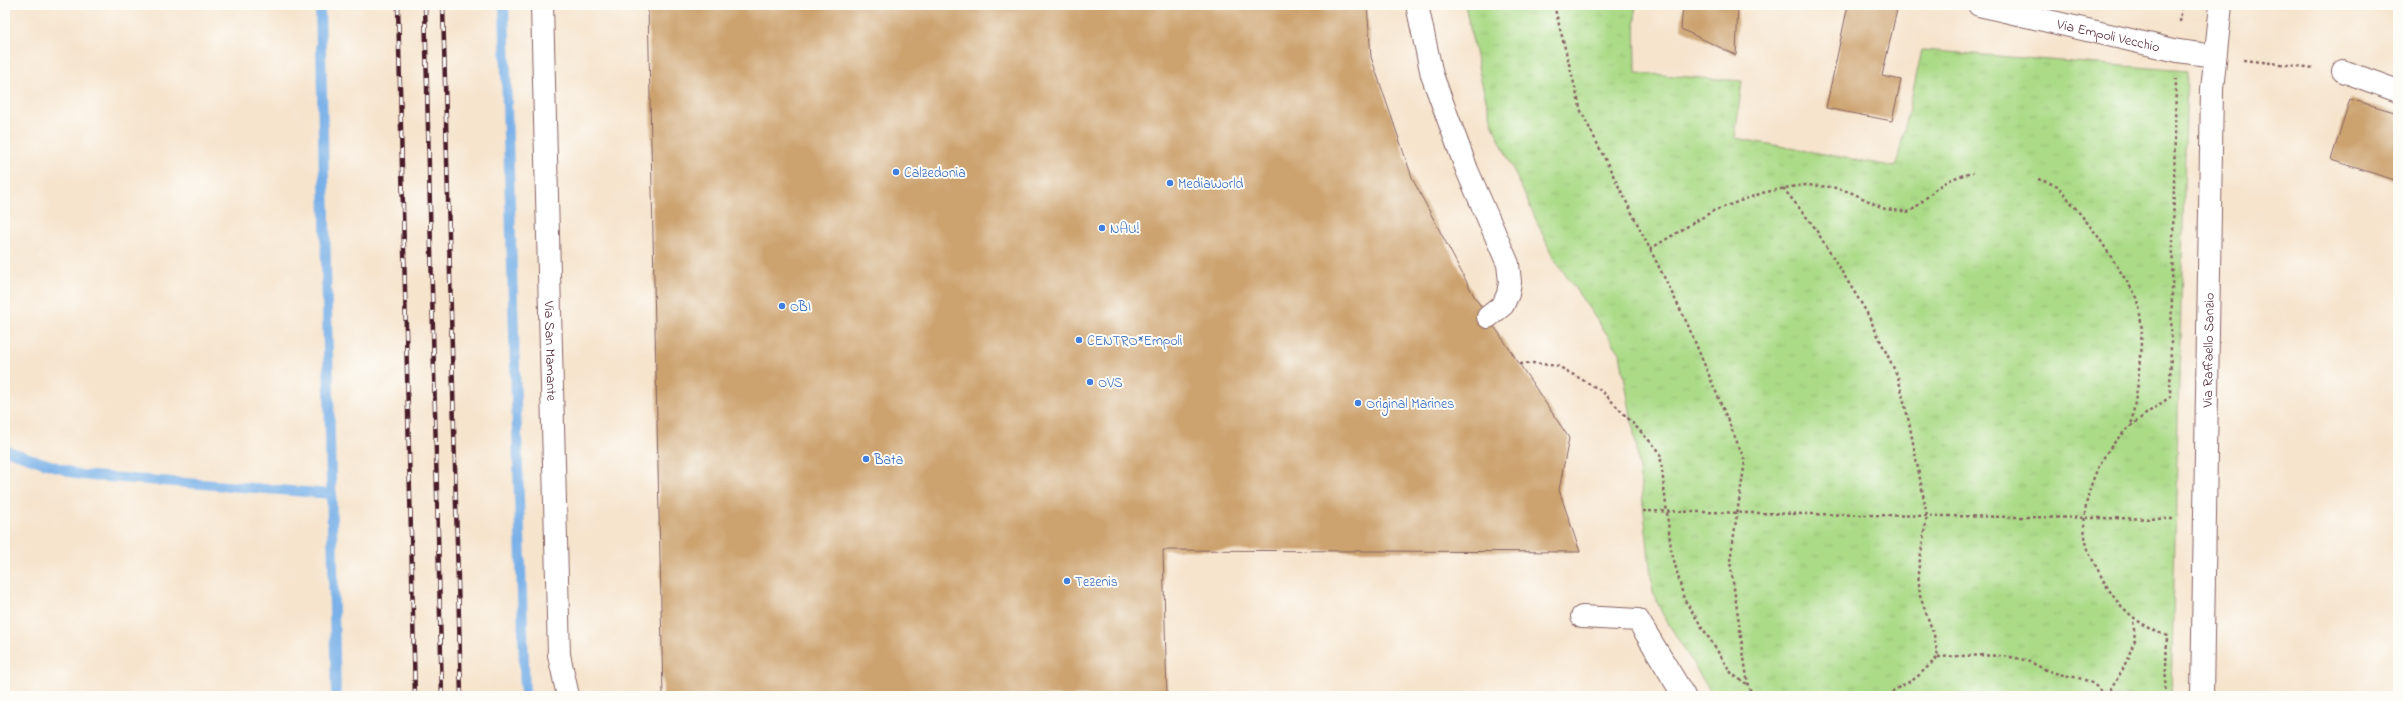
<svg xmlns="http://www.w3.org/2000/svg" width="2403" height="701" font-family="'Indie Flower',sans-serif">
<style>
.grass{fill:url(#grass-tufts);stroke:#7b7d5a}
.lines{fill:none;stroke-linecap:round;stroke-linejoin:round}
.stream{stroke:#79b1e8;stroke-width:10}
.building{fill:#cca26e}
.minor-casing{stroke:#866464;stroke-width:24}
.path{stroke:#866464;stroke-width:2.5;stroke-dasharray:3 3;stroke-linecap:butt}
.minor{stroke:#fff;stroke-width:22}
.rail-casing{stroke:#4a1f2b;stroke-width:4.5}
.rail{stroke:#fdfcf7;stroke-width:3;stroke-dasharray:9;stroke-linecap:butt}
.path-bridge{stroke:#866464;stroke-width:2.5;stroke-dasharray:3 3;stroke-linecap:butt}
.shop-dot{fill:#3f7fe0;stroke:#fdfcf7;stroke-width:1.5}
.labels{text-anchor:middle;stroke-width:4;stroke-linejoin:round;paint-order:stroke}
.street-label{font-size:14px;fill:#4a1f2b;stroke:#fdfcf7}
.shop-label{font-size:14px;fill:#366cbe;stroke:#fdfcf7;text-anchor:start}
</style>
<defs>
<pattern id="grass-tufts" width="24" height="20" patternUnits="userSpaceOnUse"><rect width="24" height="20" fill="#acdb88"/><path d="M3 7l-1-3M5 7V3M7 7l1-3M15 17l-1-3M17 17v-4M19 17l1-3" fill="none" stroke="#96bc76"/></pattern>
</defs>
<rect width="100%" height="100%" fill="#fdfcf7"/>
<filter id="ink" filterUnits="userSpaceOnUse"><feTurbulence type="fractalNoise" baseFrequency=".025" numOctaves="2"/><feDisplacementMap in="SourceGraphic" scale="8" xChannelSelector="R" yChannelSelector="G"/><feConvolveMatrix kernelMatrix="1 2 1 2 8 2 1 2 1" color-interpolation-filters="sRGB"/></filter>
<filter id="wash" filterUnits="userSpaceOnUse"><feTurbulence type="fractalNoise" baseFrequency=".012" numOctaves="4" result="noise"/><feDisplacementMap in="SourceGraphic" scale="16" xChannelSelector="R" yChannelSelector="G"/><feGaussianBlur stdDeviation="0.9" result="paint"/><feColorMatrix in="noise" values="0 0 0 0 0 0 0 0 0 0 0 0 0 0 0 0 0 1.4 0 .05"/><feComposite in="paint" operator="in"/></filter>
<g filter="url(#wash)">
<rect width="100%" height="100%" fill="#f6e4cd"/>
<!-- grass -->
<polygon class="grass" points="1465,5 1635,5 1636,73 1742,81 1735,138 1896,167 1922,50 2187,71 2171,696 1713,696 1662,613 1653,593 1637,450 1620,353 1553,257 1493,125 1481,80"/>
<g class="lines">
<!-- stream -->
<g class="stream">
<polyline points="320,5 336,696"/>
<polyline points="504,5 525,696"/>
<polyline points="5,450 80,475 332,494"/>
</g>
</g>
<g id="blocks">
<!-- building -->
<g class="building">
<polygon points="648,5 1367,5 1371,57 1413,180 1474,296 1569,438 1559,490 1580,552 1163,550 1167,696 663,696"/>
<polygon points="1683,5 1738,5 1736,55 1681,29"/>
<polygon points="1848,5 1898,5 1882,76 1901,80 1892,121 1826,108"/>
<polygon points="2350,99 2398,113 2398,181 2331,160"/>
</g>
</g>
</g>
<g filter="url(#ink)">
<use href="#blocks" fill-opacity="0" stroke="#866464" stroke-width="1"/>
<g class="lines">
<!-- minor casing -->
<g class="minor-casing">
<g id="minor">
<path id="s1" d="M542,5L559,655L568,696"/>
<polyline points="1417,5 1432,75 1467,170 1508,264 1510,282 1508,294 1503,305 1488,317"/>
<path id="s2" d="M1979,5L2178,51L2215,56"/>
<polyline points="2343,71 2398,91"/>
<polyline points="1582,617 1638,620 1684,696"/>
<path id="s3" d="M2202,696L2212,89L2221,5"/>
</g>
</g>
<!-- path -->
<g class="path">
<polyline points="1554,5 1581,111 1687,323 1745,461 1730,561 1748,685 1753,696"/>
<polyline points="2180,22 2182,5"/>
<polyline points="2244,60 2315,68"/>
<polyline points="2038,179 2058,186 2097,235 2138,299 2142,330 2138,383 2131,427"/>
<polyline points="1783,188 1813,225 1866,311 1898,377 1909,422 1927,515 1918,572 1920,596 1934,635 1938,657 1916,678 1894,690 1889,696"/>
<path d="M1650,249L1713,211L1762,193L1790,187L1806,185L1832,187L1850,192L1885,209L1910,212C1936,191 1938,180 1973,173"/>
<polyline points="1520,364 1533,363 1558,366 1602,391 1660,452 1671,549 1684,599 1732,674 1748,685"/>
<polyline points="1864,515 2175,519"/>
<path d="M1938,657C1965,656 1995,653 2021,659C2033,662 2043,670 2055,673C2073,678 2095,677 2103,696"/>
<polyline points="2107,696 2123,669 2135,640 2133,619"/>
<path d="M2165,696L2167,636C2135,624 2115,604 2100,574C2096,566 2091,558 2088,549C2077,517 2092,469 2114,443C2129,425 2150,411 2170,397L2176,79"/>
</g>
<!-- minor -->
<use href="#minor" class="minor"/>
<!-- rail casing -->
<g class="rail-casing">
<g id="rail">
<polyline points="398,5 415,696"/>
<polyline points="425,5 442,696"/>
<polyline points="443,5 461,696"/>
</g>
</g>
<!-- rail -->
<use href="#rail" class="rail"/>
<!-- path-bridge -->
<polyline class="path-bridge" points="1643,511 1864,515"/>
</g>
</g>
<!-- markers -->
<g class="shop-dot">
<circle cx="896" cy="172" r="4"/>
<circle cx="1170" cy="183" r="4"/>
<circle cx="1102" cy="228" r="4"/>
<circle cx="782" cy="306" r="4"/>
<circle cx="1079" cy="340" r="4"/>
<circle cx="1090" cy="382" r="4"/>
<circle cx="1358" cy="403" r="4"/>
<circle cx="866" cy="459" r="4"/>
<circle cx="1067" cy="581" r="4"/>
</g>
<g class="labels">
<!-- street labels -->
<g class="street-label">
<text dy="5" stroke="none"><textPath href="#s2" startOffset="133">Via Empoli Vecchio</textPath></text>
<text dy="5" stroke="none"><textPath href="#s3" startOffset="346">Via Raffaello Sanzio</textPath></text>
<text dy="5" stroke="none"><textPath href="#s1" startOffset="346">Via San Mamante</textPath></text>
</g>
<!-- shop labels -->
<g class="shop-label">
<text x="904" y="177">Calzedonia</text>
<text x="1178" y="188">MediaWorld</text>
<text x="1110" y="233">NAU!</text>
<text x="790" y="311">OBI</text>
<text x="1087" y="345">CENTRO*Empoli</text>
<text x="1098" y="387">OVS</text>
<text x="1366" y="408">Original Marines</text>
<text x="874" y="464">Bata</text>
<text x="1075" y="586">Tezenis</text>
</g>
</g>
<!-- margin -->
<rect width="2403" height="701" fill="none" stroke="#fdfcf7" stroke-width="20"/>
</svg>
